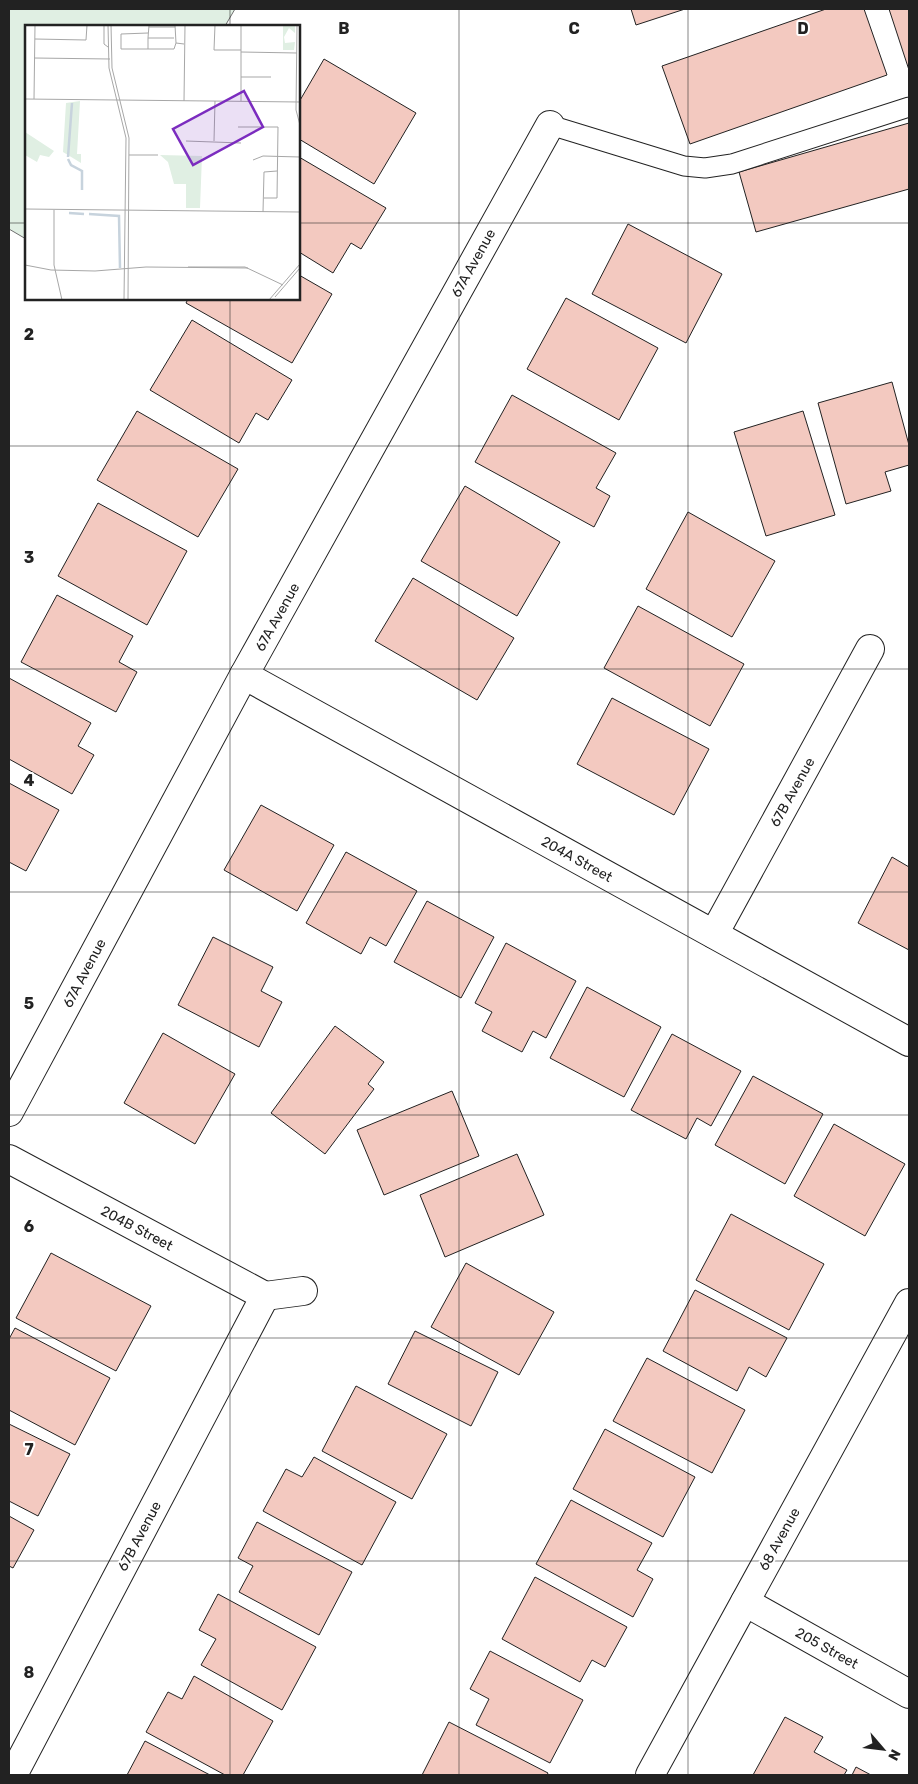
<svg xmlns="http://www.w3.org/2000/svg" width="918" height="1784" font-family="Rubik,sans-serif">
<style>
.green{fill:#e0efe3;stroke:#6f6f6f}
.building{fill:#f3c9c0;stroke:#222}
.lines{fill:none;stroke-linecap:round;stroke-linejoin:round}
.service-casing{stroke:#222;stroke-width:21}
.minor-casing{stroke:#222;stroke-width:30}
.tertiary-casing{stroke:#222;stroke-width:30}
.service{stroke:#fff;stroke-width:19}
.minor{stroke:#fff;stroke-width:28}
.tertiary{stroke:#fff;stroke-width:28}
.grid{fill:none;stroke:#222;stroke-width:1;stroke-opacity:0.55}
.labels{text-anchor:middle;stroke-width:4;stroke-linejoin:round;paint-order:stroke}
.street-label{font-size:14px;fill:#222;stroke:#fff}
.inset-river{fill:none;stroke:#c7d3dd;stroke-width:2.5}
.inset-road{fill:none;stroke:#a7a7a7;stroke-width:1}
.view{fill:#7b2cbf;fill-opacity:0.15;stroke:#7b2cbf;stroke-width:2.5}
.inset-edge{fill:none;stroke:#222;stroke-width:2.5}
.grid-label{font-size:16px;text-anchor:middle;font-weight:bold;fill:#222;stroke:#fff;stroke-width:4;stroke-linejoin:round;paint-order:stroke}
</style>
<rect width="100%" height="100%" fill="#fff"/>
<!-- green -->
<polygon class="green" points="9,9 235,9 225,26 26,26 26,239 9,229"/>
<!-- building -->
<g class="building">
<polygon points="631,9 685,9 636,25"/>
<polygon points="826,9 864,9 887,75 690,144 662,66"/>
<polygon points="889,9 909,9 909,70"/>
<polygon points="324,59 416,113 374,184 299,139 299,102"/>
<polygon points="909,123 909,189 756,232 739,172"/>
<polygon points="299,157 386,208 361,249 351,243 333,273 299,252"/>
<polygon points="628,224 722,274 686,343 592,294"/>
<polygon points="299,275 332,294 292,363 186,303 188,299 299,299"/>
<polygon points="566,298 658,348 619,420 527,369"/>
<polygon points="192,320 292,380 268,420 256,413 239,443 150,390"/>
<polygon points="892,382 909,445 909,465 885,472 891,491 846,504 818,403"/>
<polygon points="512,395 616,453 596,488 610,496 594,527 475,462"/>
<polygon points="137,411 238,469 198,537 97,480"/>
<polygon points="803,411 835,515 766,536 734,432"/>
<polygon points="465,486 560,542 517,616 421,561"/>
<polygon points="98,503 187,551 147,625 58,576"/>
<polygon points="688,512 775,561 732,637 646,589"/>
<polygon points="413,578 514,638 477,700 375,641"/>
<polygon points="57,595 133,636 119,662 137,672 116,712 21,662"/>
<polygon points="638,606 744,664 710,726 604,668"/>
<polygon points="9,678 91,723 78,746 94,755 72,794 9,759"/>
<polygon points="612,698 709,749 674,815 577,764"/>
<polygon points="9,783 59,810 26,871 9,862"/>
<polygon points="261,805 334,845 297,911 224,870"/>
<polygon points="346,852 417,891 386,946 370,937 361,954 306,923"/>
<polygon points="892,857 909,867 909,950 858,923"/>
<polygon points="427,901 494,937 461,998 394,962"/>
<polygon points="213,937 273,967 261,991 282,1002 259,1047 178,1005"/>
<polygon points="506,943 576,981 546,1038 533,1031 522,1052 482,1031 492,1012 475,1003"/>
<polygon points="587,987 661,1027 624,1097 550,1058"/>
<polygon points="335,1026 384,1062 368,1084 374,1089 325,1154 271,1113"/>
<polygon points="163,1033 235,1074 195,1144 124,1103"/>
<polygon points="672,1034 741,1071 711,1126 697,1118 686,1139 631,1110"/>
<polygon points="753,1076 823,1114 785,1184 715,1145"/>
<polygon points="452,1091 479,1156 384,1195 357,1130"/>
<polygon points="834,1124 905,1164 865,1236 794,1196"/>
<polygon points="517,1154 544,1215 445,1257 420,1195"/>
<polygon points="731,1214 824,1264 789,1330 696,1280"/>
<polygon points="51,1253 151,1306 116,1371 16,1318"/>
<polygon points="466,1263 554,1312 519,1375 431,1327"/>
<polygon points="695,1290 787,1338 766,1377 749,1367 737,1391 663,1351"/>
<polygon points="15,1328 110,1378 75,1445 9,1410 9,1339"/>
<polygon points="415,1331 498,1372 471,1426 388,1384"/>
<polygon points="647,1358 745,1410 712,1473 613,1421"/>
<polygon points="356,1386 447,1434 412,1499 322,1451"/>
<polygon points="9,1424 70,1454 38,1516 9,1501"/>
<polygon points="605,1429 695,1477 663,1537 573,1489"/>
<polygon points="314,1457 396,1502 362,1565 263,1511 286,1469 302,1477"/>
<polygon points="571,1500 652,1543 637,1570 653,1579 633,1617 536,1564"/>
<polygon points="9,1516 34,1530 13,1568 9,1566"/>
<polygon points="257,1522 352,1572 319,1635 239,1592 253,1566 238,1558"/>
<polygon points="535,1577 627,1627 605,1667 592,1660 580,1682 502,1639"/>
<polygon points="218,1594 316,1647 282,1710 201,1665 216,1639 199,1630"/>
<polygon points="490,1651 583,1700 550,1763 476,1725 489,1699 470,1689"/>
<polygon points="194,1676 273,1721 243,1775 225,1775 146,1732 168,1692 182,1699"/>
<polygon points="785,1717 823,1737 814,1752 847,1770 844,1775 753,1775"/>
<polygon points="449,1722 548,1773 547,1775 422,1775"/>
<polygon points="145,1741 210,1775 127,1775"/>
<polygon points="856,1767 871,1775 852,1775"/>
</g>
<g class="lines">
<!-- service casing -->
<g class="service-casing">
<polyline id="service" points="550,125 684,166 705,168 732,164 909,107"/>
</g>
<!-- minor casing -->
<g class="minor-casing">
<g id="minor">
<polyline points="244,675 909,1042"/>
<polyline points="714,934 870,649"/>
<polyline points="9,1112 244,675 550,125"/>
<polyline points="9,1159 265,1296"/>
<polyline points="265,1296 303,1291"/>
<polyline points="745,1602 909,1694"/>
<polyline points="13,1775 265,1296"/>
</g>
</g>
<!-- tertiary casing -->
<g class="tertiary-casing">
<polyline id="tertiary" points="650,1775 909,1303"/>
</g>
<!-- service -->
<use href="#service" class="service"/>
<!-- minor -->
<use href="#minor" class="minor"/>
<!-- tertiary -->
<use href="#tertiary" class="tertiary"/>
</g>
<!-- grid -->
<path class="grid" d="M230,9V26M459,9V1775M688,9V1775M9,223H26M299,223H909M230,299V1775M9,446H909M9,669H909M9,892H909M9,1115H909M9,1338H909M9,1561H909"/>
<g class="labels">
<!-- street labels -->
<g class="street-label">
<text transform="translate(473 263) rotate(-61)" y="5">67A Avenue</text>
<text transform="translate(277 617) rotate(-61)" y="5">67A Avenue</text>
<text transform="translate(792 792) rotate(-61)" y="5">67B Avenue</text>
<text transform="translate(577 859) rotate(29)" y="5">204A Street</text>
<text transform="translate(84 973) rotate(-62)" y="5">67A Avenue</text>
<text transform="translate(137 1228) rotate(28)" y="5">204B Street</text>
<text transform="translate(139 1536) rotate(-62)" y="5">67B Avenue</text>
<text transform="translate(779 1539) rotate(-61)" y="5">68 Avenue</text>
<text transform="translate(827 1648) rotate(29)" y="5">205 Street</text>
</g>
</g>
<!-- overview -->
<g transform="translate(25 25)">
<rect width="275" height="275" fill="#fff"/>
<path d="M270,0V8L264,3L259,12L260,18L270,17L269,25H258V1ZM55,76L52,129H56V138L38,127L41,78ZM0,107L29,126L24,132L15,130L12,137L0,130ZM135,130L177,131L175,183H161V159H149L143,137Z" fill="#e0efe3"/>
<path class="inset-river" d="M43,132L47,78M43,134L46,140L57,146V165M44,188L59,189M64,189L94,191L95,243"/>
<path class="inset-road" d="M79,0V19L83,22M83,0L84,43L101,113L99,275M86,0L87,43L104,113L103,275M124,0L123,13H149M150,0L151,18L159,19M190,0L189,25H216M272,0L271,85L275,100M124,2H150M123,8L96,9V24H123V13M10,14L61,15L62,0M123,24H149L151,18M216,27L272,28M9,33L85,34M216,52H246M0,74L275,77M9,74L10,0M159,76L160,0M216,76V0M213,102H253L252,173H239M161,116L216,118M189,116L190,76M104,130H133M228,135L238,131L275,132M0,184L275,187M29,185V240L37,275M238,187L239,147L252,146M0,240L26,245L70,246L121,242L223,243M163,242H220L258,260M250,272L275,243M244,275L275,239"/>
<path class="view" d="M219,66L238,102L168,140L148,104Z"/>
<rect width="275" height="275" class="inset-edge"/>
</g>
<g class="grid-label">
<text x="344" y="34">B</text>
<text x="574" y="34">C</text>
<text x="803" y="34">D</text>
<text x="29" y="340">2</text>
<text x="29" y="563">3</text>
<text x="29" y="786">4</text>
<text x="29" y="1009">5</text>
<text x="29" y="1232">6</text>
<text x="29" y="1455">7</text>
<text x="29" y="1678">8</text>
</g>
<!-- border -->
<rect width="918" height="1784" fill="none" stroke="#222222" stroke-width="20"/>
<!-- north arrow -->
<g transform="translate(883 1749) rotate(118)" stroke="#ffffff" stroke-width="4" paint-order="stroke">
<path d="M0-4L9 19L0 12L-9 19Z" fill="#222222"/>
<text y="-8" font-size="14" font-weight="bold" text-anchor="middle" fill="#222222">N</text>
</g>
</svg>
